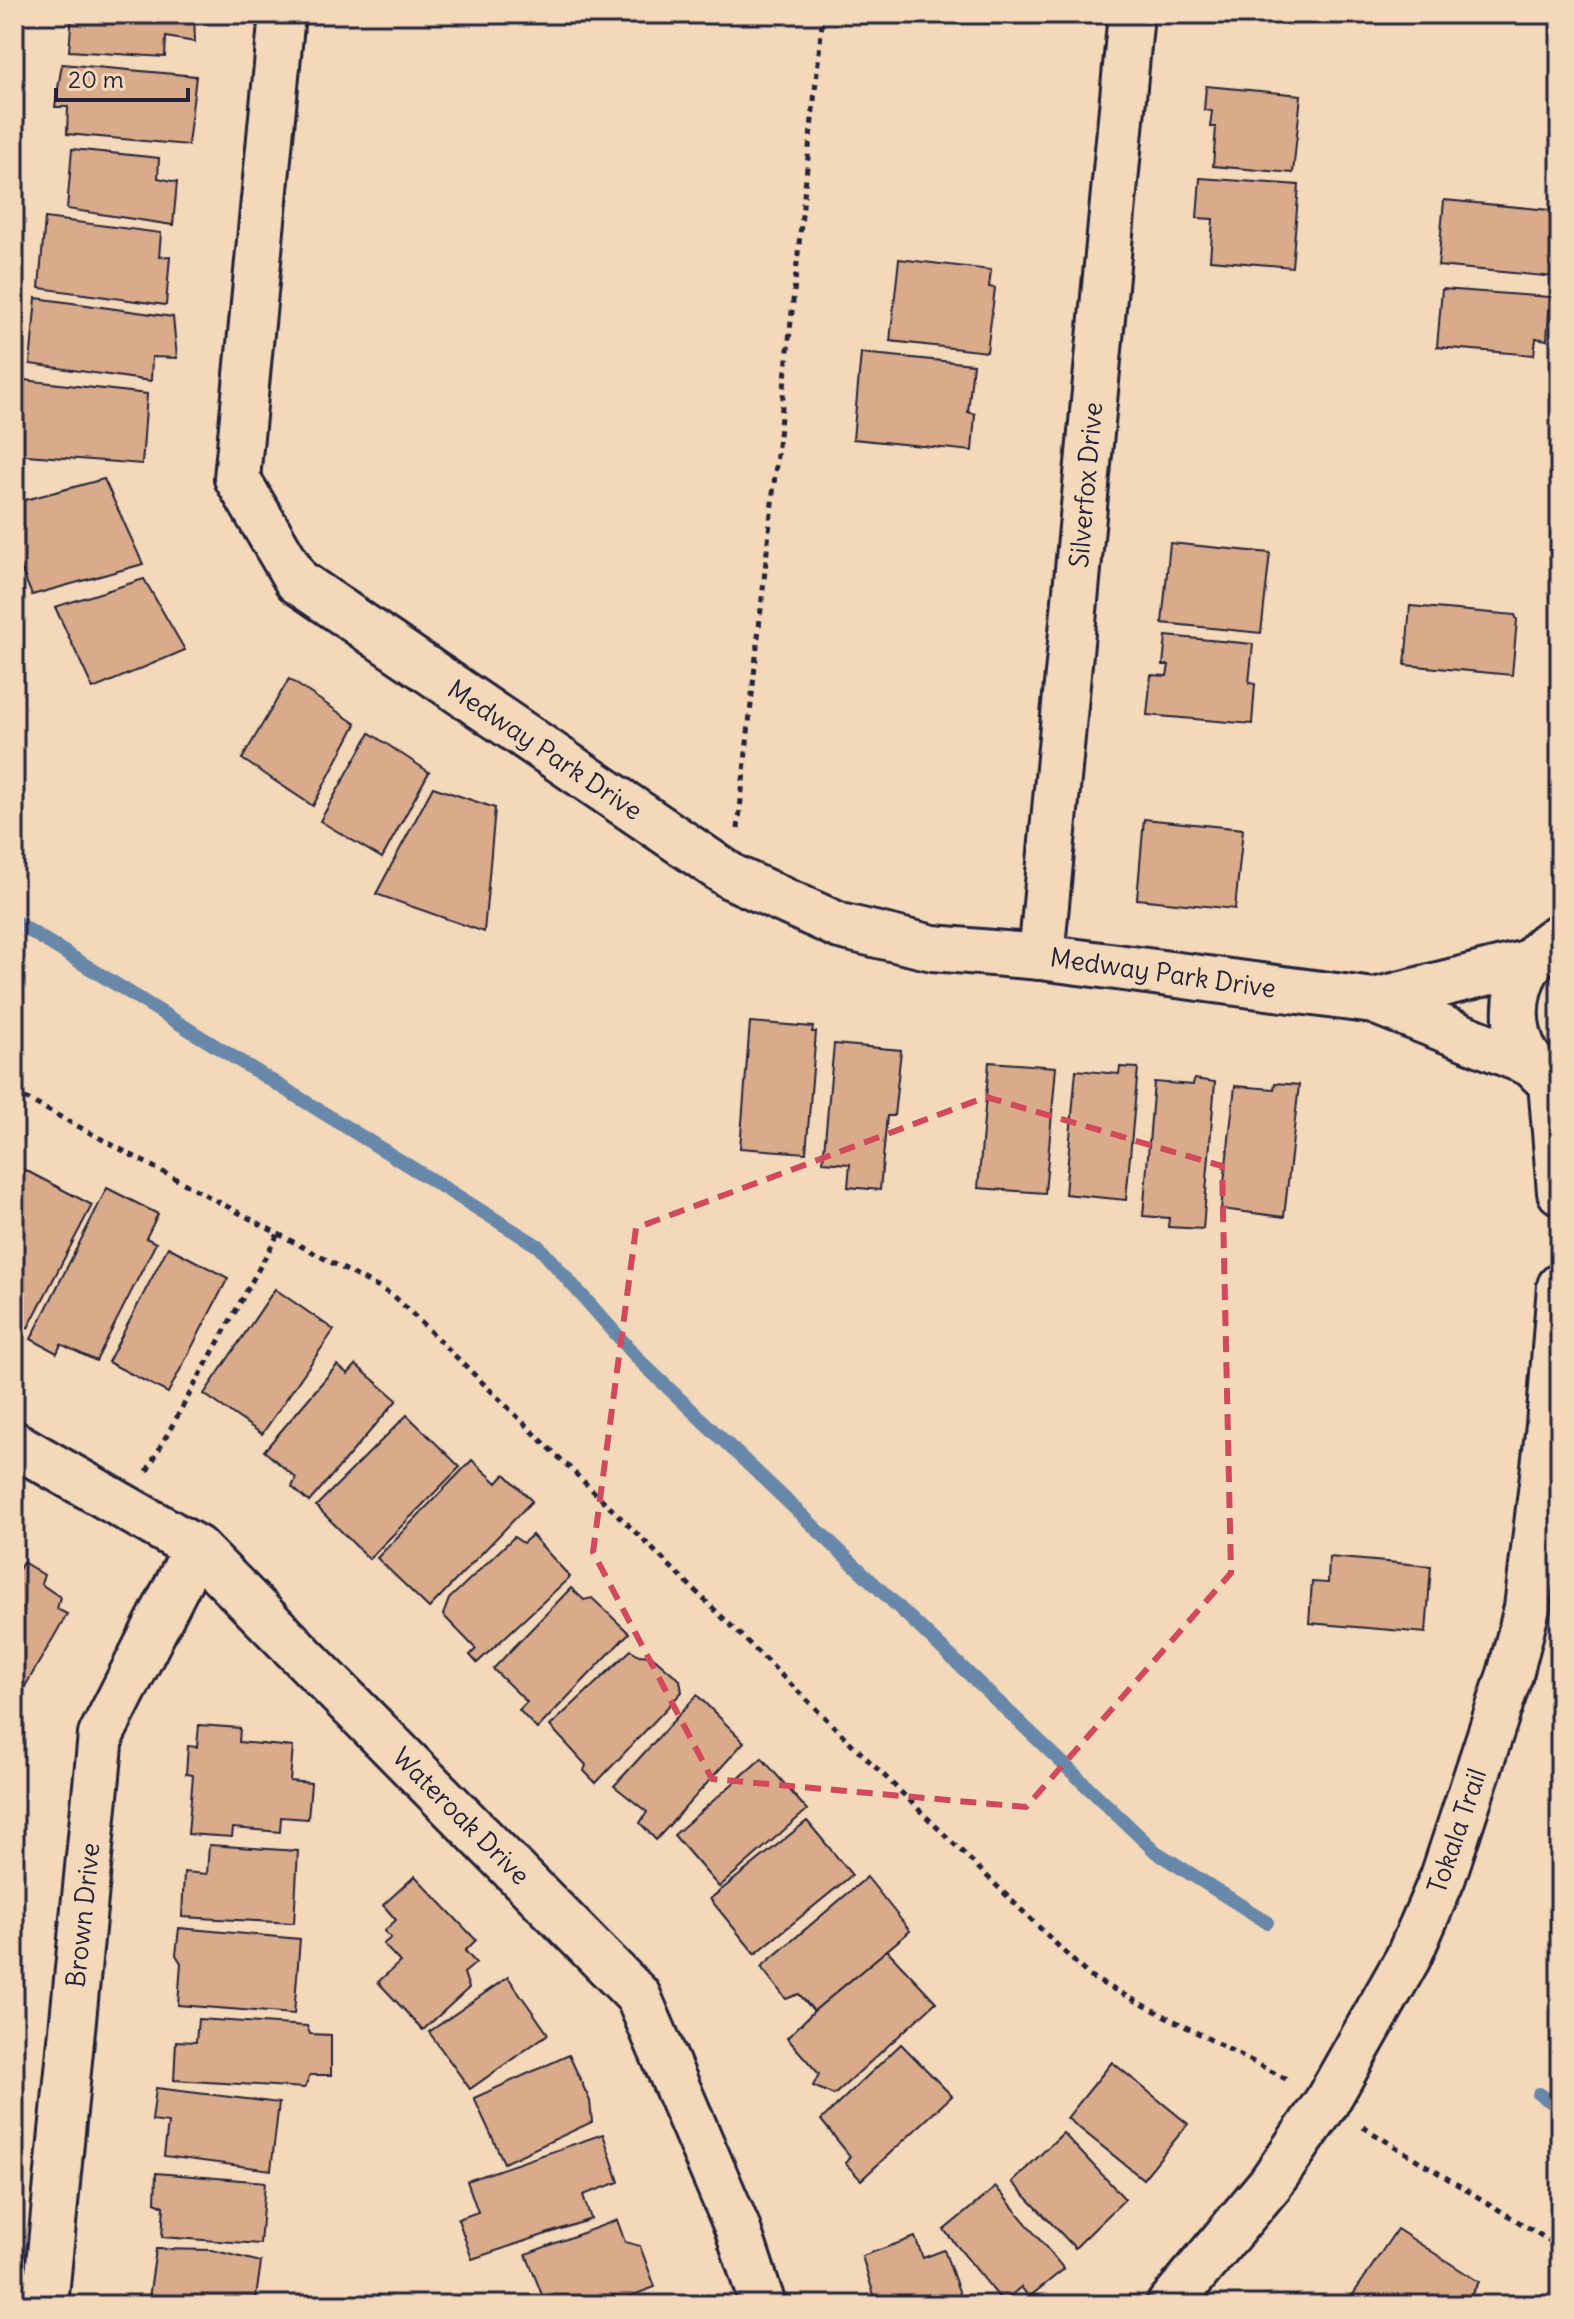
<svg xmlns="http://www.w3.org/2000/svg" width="1574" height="2319" font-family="Delius,sans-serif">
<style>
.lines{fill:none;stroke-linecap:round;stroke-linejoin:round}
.stream{stroke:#6788a9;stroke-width:14}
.building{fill:#d9ab8a;stroke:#22223b;stroke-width:2}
.minor-casing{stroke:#22223b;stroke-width:50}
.tertiary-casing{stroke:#22223b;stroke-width:50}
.path{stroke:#22223b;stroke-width:5;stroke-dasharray:6 6;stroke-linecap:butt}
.minor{stroke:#f3d8ba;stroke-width:44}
.tertiary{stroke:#f3d8ba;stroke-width:44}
.marked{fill:none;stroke:#d1495b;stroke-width:6;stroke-dasharray:16 10;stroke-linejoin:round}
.labels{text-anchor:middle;stroke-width:6;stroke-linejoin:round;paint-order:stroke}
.street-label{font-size:26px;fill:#22223b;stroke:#f3d8ba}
</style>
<rect width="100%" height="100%" fill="#f3d8ba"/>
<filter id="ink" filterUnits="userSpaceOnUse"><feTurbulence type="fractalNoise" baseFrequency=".0125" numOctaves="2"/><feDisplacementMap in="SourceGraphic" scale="16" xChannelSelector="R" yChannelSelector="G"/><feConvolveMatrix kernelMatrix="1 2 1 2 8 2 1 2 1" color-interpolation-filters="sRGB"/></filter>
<g filter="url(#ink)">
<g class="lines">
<!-- stream -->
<g class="stream">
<polyline points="14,921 538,1246 641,1362 1156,1852 1267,1922"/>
<polyline points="1539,2094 1560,2107"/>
</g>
</g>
<!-- building -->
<g class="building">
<polygon points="72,14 194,14 195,42 166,37 165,57 69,51"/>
<polygon points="62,64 196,76 188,145 67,134 68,107 55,107"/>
<polygon points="1206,86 1301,95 1293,173 1213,166 1216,127 1210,127 1212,111 1204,110"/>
<polygon points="72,149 159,158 158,178 177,182 173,225 67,209"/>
<polygon points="1200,178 1299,185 1292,267 1210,260 1213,219 1197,218"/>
<polygon points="1444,200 1560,211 1560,248 1555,277 1438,266"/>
<polygon points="45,218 161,233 159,257 170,256 166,305 39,288"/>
<polygon points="899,259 991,270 989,287 995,288 987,352 890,341"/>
<polygon points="1442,289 1550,297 1547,340 1536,338 1534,355 1437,347"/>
<polygon points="36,298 173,317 177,358 152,357 151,381 30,364"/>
<polygon points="861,353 973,364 968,412 975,414 972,451 853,439"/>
<polygon points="24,380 147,394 142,464 14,454"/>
<polygon points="104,479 143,564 32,595 14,552 14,503"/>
<polygon points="1170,543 1270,553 1261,633 1162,623"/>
<polygon points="144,579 185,650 93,689 55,607"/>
<polygon points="1410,606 1515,615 1517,620 1512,675 1405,665"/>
<polygon points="1166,636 1253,644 1249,683 1255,684 1252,724 1147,715 1151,675 1167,676 1169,665 1163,665"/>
<polygon points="289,679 356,724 313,806 242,759"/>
<polygon points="370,733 429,772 382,858 320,821"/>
<polygon points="433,787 495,808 484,932 376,894"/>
<polygon points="1144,819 1243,829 1235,909 1137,899"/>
<polygon points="750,1022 813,1027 812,1032 816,1032 806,1153 740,1148"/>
<polygon points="834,1044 901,1050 894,1116 887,1116 880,1190 848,1187 850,1164 823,1162"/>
<polygon points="989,1062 1056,1067 1045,1193 978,1188"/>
<polygon points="1120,1067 1138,1068 1126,1200 1065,1194 1076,1070 1119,1074"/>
<polygon points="1194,1079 1215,1082 1203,1229 1168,1227 1169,1218 1143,1216 1154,1082 1193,1085"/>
<polygon points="1275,1083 1299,1085 1284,1217 1221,1209 1235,1086 1274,1089"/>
<polygon points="25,1170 92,1205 28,1328 14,1321 14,1192"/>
<polygon points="107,1188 158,1214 146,1238 156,1243 96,1361 61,1344 57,1353 31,1339"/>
<polygon points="168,1247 228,1278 168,1393 108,1362"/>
<polygon points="275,1289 334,1330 262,1434 204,1394"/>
<polygon points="337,1365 348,1374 356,1365 397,1400 309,1502 292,1487 296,1478 264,1451"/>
<polygon points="407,1415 460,1467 369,1559 316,1506"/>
<polygon points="472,1460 497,1483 505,1474 532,1501 429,1608 377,1558"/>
<polygon points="532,1535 570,1577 477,1663 470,1655 476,1649 443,1615 449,1599 514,1537 523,1543"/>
<polygon points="1329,1557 1431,1566 1426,1633 1309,1623 1312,1582 1328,1583"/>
<polygon points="23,1562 44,1575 41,1584 60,1597 57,1609 67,1614 23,1690 14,1685 14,1579"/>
<polygon points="571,1588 584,1600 592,1598 629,1633 537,1729 519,1710 527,1702 493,1669"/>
<polygon points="631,1650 639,1655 652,1656 680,1680 682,1692 596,1783 584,1771 586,1765 550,1726"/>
<polygon points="697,1695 744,1742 656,1840 640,1823 647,1812 614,1786"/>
<polygon points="199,1725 240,1728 239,1742 293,1747 290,1781 311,1783 308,1819 281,1817 280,1832 233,1828 232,1837 188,1834 193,1775 186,1774 188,1746 197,1747"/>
<polygon points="762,1758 807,1810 719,1887 674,1835"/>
<polygon points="807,1821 852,1875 755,1954 710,1899"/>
<polygon points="209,1845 298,1851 294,1923 182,1917 184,1872 207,1874"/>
<polygon points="415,1876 476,1940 465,1951 476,1963 464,1973 469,1988 423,2030 378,1982 400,1962 383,1944 391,1938 384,1931 396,1920 383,1905"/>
<polygon points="867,1877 910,1931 814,2011 799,1994 786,1999 761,1967"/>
<polygon points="179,1928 300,1939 294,2014 178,2005 181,1963 176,1955"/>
<polygon points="887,1950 936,2002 834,2095 813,2086 819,2074 787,2038 814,2011"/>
<polygon points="508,1977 548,2034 470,2089 429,2032"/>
<polygon points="198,2019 307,2026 310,2034 331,2035 331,2075 310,2075 305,2088 174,2080 176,2041 196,2042"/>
<polygon points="901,2044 952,2096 861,2180 845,2163 850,2156 821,2120"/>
<polygon points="569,2055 590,2101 592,2122 504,2163 474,2098"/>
<polygon points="1112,2062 1188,2124 1143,2179 1067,2118"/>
<polygon points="156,2088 279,2103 271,2170 164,2156 168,2123 152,2121"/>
<polygon points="1063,2133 1125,2199 1075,2248 1012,2182"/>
<polygon points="603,2134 619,2182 583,2195 591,2219 472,2259 458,2219 478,2212 467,2181"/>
<polygon points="156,2173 265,2182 260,2244 162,2237 164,2206 155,2202"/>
<polygon points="996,2187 1064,2269 1029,2297 1021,2287 1003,2302 944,2230"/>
<polygon points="617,2220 625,2242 640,2246 655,2287 606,2305 546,2305 526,2254"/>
<polygon points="1397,2229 1479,2282 1465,2305 1346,2305"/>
<polygon points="915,2237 923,2258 944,2250 964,2305 877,2305 862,2256"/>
<polygon points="156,2249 212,2250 261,2262 255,2305 148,2305"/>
</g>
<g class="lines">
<!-- minor casing -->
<g class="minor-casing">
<g id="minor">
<polyline points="282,14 237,478 297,581 732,877 840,926 933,948 1041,957 1374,1001 1532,1064"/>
<polyline points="1041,957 1131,14"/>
<polyline points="1374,1001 1530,962"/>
<polyline points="14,1444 196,1548 638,1996 737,2227 763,2305"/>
<polyline points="45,2305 101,1735 196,1548"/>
</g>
</g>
<!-- tertiary casing -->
<g class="tertiary-casing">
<g id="tertiary">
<path d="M1560,936C1502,968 1500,1056 1560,1087"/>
<polyline points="1551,1083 1560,1192"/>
<polyline points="1169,2305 1270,2184 1326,2103 1408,1958 1443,1877 1511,1671 1527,1608 1549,1425 1560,1286"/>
</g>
</g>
<!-- path -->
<g class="path">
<polyline points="738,829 823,14"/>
<polyline points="14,1092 394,1296 1090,1977 1290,2081"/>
<polyline points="147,1471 278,1234"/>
<polyline points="1363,2127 1560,2247"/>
</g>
<!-- minor -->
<use href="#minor" class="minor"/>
<!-- tertiary -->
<use href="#tertiary" class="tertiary"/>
</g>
</g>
<!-- marked area -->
<path class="marked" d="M986,1097L1222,1166L1231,1573L1026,1807L712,1779L593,1552L636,1228Z"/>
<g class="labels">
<!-- street labels -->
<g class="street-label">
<text transform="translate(1086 485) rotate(-85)" y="9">Silverfox Drive</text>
<text transform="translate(545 750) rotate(34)" y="9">Medway Park Drive</text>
<text transform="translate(1163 973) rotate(8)" y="9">Medway Park Drive</text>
<text transform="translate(461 1816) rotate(45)" y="9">Wateroak Drive</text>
<text transform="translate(1457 1831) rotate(-71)" y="9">Tokala Trail</text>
<text transform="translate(83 1915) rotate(-84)" y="9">Brown Drive</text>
</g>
</g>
<!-- margin -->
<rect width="1574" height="2319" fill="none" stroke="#f3d8ba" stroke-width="48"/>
<rect x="24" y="24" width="1526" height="2271" fill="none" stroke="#22223b" stroke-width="3" filter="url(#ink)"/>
<!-- scale -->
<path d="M56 88v12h132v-12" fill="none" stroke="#22223b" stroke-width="4"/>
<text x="68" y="88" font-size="24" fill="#22223b" stroke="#f3d8ba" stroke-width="6" paint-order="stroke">20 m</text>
</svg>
